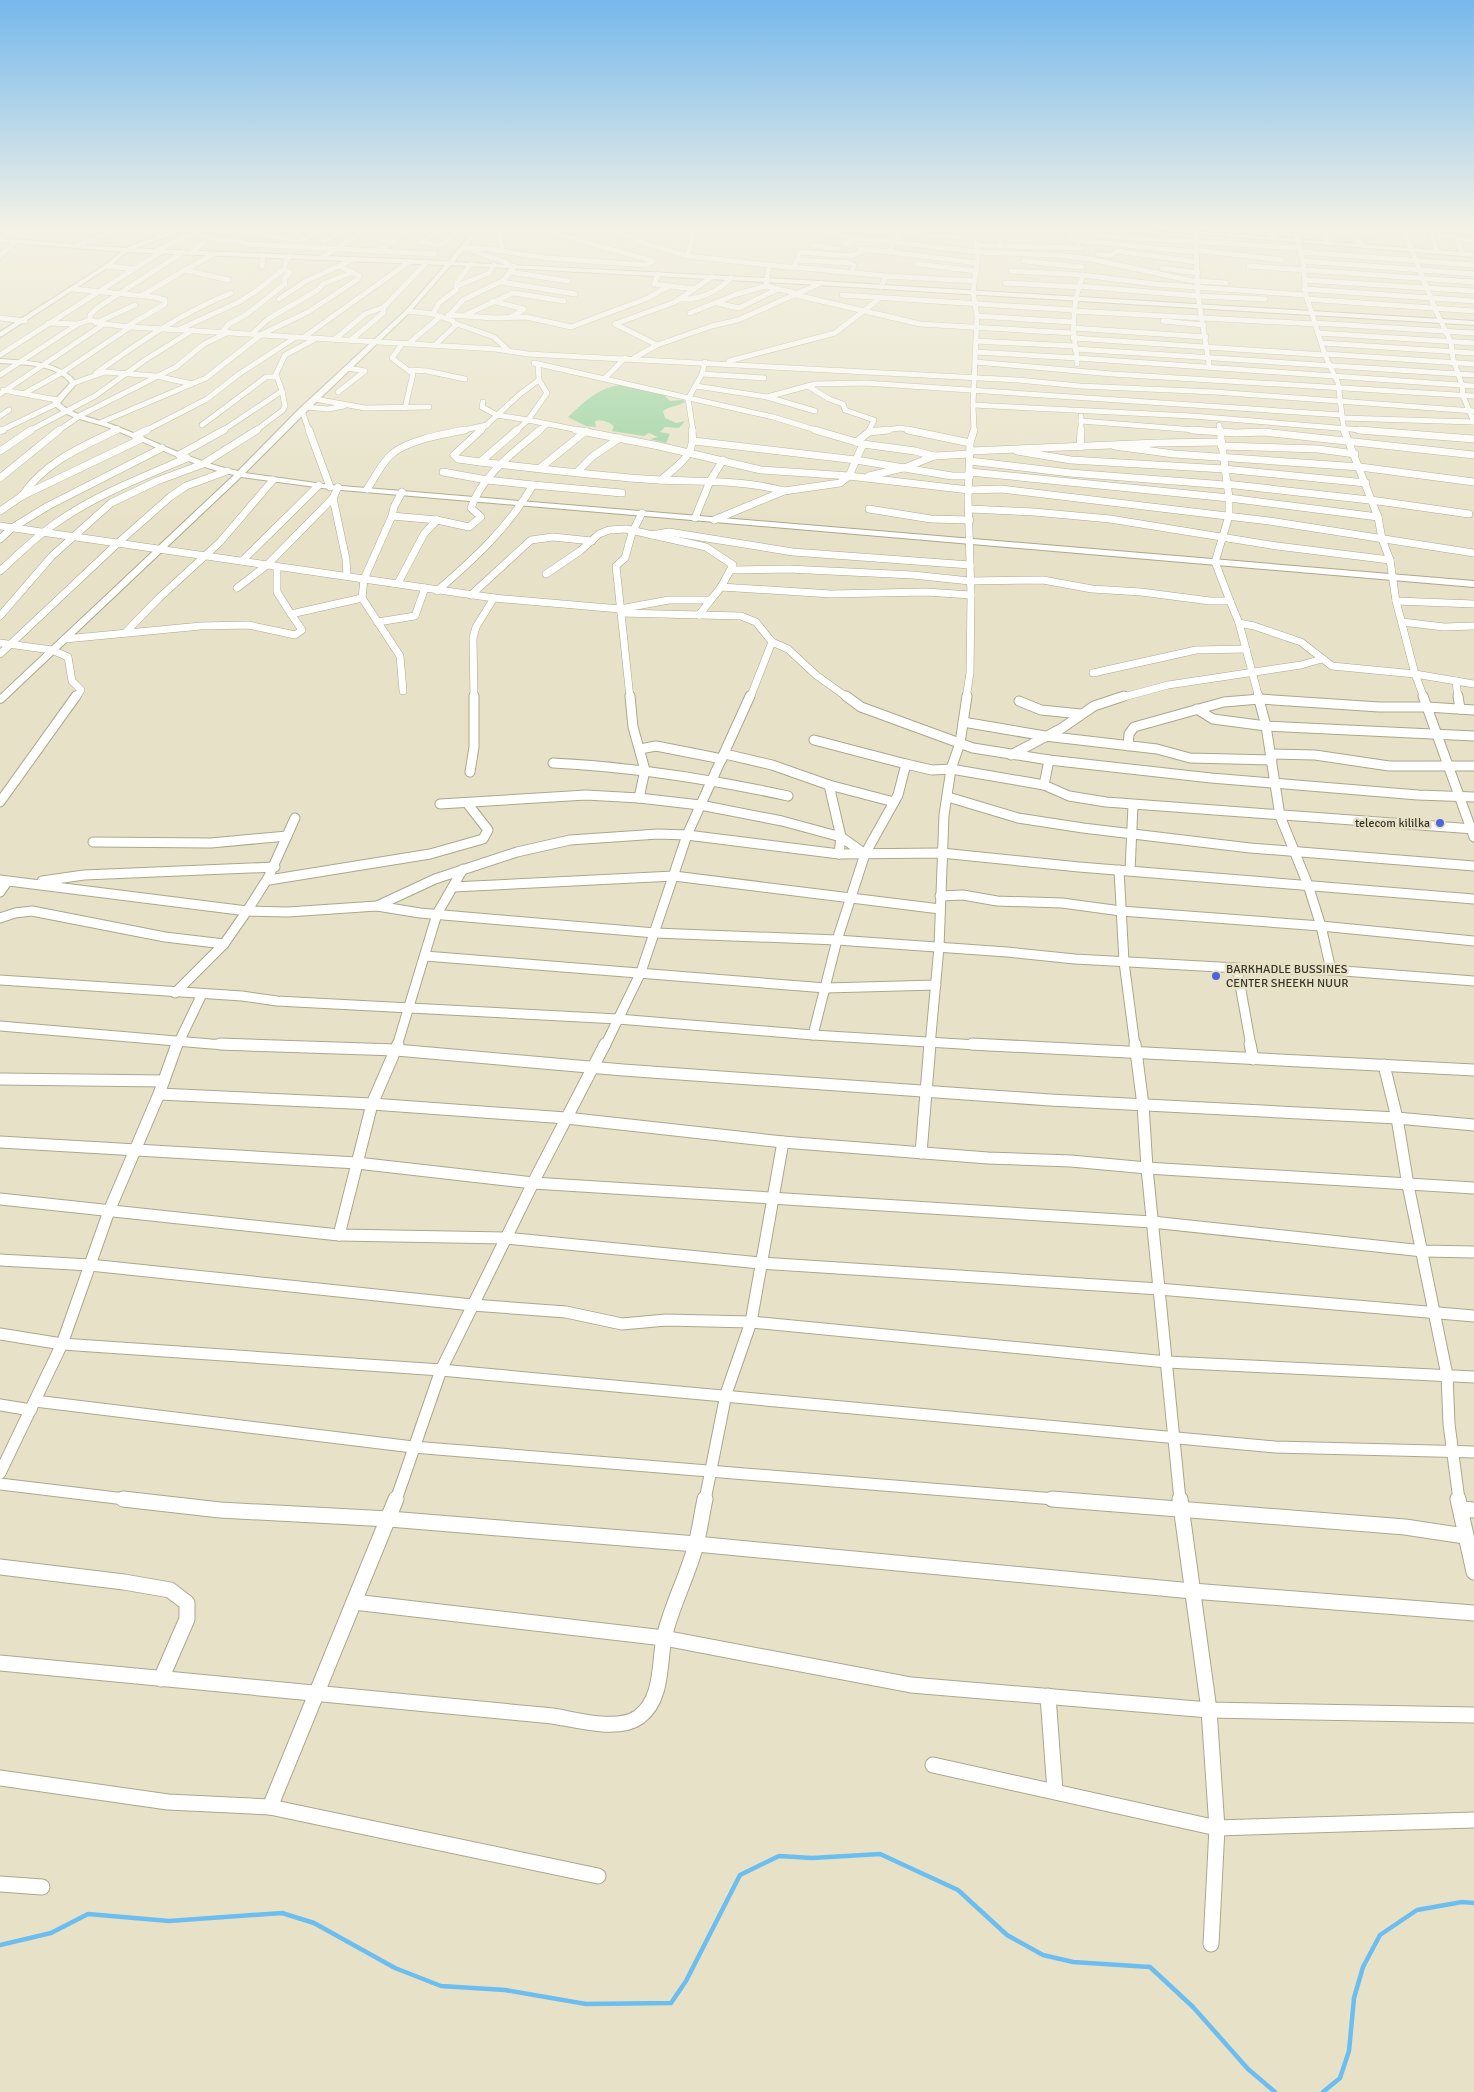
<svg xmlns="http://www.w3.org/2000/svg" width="1474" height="2092" font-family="Signika,sans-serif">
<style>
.green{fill:#98d39f}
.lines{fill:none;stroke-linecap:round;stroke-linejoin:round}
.stream{stroke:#6cbef1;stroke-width:4.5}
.minor-far4-casing{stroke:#aba78d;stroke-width:6}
.minor-far3-casing{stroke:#aba78d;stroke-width:8}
.minor-far2-casing{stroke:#aba78d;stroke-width:11}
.minor-far1-casing{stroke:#aba78d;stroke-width:13}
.minor-casing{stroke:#aba78d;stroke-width:17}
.tertiary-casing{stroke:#aba78d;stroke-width:2}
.primary-casing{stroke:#aba78d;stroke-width:2}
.trunk-casing{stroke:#aba78d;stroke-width:2}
.minor-far4{stroke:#fff;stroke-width:5}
.minor-far3{stroke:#fff;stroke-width:7}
.minor-far2{stroke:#fff;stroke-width:9}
.minor-far1{stroke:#fff;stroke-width:11}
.minor{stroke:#fff;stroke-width:15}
.tertiary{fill:#fff;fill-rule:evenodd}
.primary{fill:#fff;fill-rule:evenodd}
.trunk{fill:#fff;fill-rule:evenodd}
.poi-dot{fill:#4f66db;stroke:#e7e2c7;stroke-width:2}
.labels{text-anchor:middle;stroke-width:5;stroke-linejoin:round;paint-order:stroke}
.poi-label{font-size:12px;fill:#37352a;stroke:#e7e2c7;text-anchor:end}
</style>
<rect width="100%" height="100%" fill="#e7e2c7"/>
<!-- green -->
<path class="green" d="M621,385L663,394L670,401L683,400L685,402C677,407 669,406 663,411L665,418L676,423L685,421L679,428L665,427L660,432L670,434L666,443L650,439L658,437L649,433L644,436L612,431L614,426C608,422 602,419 595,421L596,427L586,426L568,417C584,402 599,387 621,385Z"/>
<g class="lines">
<!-- stream -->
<g class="stream">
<polyline points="0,1945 51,1933 88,1914 169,1921 282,1913 314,1923 395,1968 441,1986 505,1990 586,2004 671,2003 686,1981 740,1875 779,1856 812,1858 880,1854 958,1890 1007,1935 1043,1955 1073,1962 1150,1967 1193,2007 1248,2069 1275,2092"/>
<polyline points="1323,2092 1340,2078 1349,2051 1354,1998 1363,1967 1380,1935 1417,1910 1462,1902 1474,1903"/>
</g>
<!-- minor-far4 casing -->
<g class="minor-far4-casing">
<g id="minor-far4">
<polyline points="234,226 242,231"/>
<polyline points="446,226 421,242 441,245 463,226"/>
<polyline points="554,226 577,232"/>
<polyline points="587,226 629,236 643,243 688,256 796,268"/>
<polyline points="650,226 671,230 690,228"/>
<polyline points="737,226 753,230 768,227 786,230"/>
<polyline points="815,226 821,232 857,238 978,252 1056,255 1090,259 1198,282"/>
<polyline points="903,226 889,252 978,263"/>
<polyline points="957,226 973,227"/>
<polyline points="973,226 978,252 973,292 977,316 973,405 974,431"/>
<polyline points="1064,226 1078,244"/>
<polyline points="1195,226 1198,296 1209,364"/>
<polyline points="1229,226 1231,235"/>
<polyline points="1270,226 1274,238"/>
<polyline points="1294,226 1303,261 1306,295 1325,355 1338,383 1344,431"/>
<polyline points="1322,226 1328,243"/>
<polyline points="1402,226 1437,313 1451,342 1453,359 1462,385 1463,396 1474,422"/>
<polyline points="1428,226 1437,252"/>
<polyline points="1436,226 1474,234"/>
<polyline points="124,227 138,227 159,234 159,236"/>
<polyline points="1029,231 1065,229"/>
<polyline points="1336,232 1349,234 1365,246"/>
<polyline points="192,233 227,242"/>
<polyline points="240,233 258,226"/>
<polyline points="241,233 294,239"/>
<polyline points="1351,233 1374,234 1375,226"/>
<polyline points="1430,233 1474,241"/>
<polyline points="259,235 284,226"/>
<polyline points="1103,236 1300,248"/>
<polyline points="1248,236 1253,226"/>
<polyline points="282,237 309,226"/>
<polyline points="1455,237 1463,254"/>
<polyline points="228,239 247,244 435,254"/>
<polyline points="301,240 334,226"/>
<polyline points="1074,240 1195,252"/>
<polyline points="323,241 356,226"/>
<polyline points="391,243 375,237 393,226"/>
<polyline points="846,244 868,233 877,232 974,238"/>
<polyline points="1001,244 999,237 1010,233 1013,228"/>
<polyline points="814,245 838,249"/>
<polyline points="976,245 1081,248"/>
<polyline points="75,246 126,226"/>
<polyline points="502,247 499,232 508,226"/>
<polyline points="463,248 489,249 547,258 646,265 653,261 529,226"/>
<polyline points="860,249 889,252"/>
<polyline points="866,250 851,256 800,252 794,267 886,276"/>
<polyline points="1195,250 1282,260"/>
<polyline points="473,251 505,262 510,266"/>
<polyline points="154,252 186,236 215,226"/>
<polyline points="377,252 415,226"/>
<polyline points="688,252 692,240 690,226"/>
<polyline points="1301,252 1474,265"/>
<polyline points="191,253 203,243"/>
<polyline points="214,254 185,270 229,280"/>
<polyline points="1098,254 1110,256 1117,251 1197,262"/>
<polyline points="0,256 15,242"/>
<polyline points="322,257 372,226"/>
<polyline points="797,260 849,263 854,265 852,272"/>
<polyline points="1024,261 1082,267"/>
<polyline points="1303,261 1474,274"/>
<polyline points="917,264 977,271"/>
<polyline points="107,266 135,269"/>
<polyline points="262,266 263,255"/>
<polyline points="769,266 766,286 799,294"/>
<polyline points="1249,266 1474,282"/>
<polyline points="1162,268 1198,273"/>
<polyline points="1011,271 1083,275"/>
<polyline points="510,272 568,281"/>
<polyline points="658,274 654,284 694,289"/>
<polyline points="1304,280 1474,291"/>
<polyline points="1198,281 1226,283"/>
<polyline points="501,282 575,294"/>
<polyline points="1005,283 1078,287"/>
<polyline points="457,286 489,273 494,265"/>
<polyline points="1079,286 1198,296 1265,299"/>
<polyline points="881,287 886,276 974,281"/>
<polyline points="73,289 154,297 165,300 165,304 126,327"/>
<polyline points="1304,289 1474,301"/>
<polyline points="796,295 920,324 1073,333"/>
<polyline points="842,295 1073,310"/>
<path d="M1306,295L1154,284L1083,275C1072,303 1072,329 1077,358L1474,386"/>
<polyline points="141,296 185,270"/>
<polyline points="279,299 306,281 339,266"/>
<path d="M680,299C700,300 717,292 731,278"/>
<polyline points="1307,299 1474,311"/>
<polyline points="492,301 524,309 511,317"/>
<polyline points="717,303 739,308 778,289"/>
<polyline points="408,311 433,314 453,321 455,326 435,345"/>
<polyline points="1073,311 1316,324"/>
<polyline points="690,313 737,294 766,286"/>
<polyline points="433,314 439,303 456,290 457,282 471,264"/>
<polyline points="448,315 496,318 526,317 571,327 648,298 669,286"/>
<polyline points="465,315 513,293 564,301"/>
<polyline points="977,316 1072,322"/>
<polyline points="0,318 25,321"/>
<polyline points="447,318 463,300 504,280 514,266"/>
<polyline points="90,320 90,315 97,308 182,253"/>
<polyline points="1163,321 1204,325"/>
<polyline points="48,323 78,324 90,320 104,324 130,327 495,349 528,354 1018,380 1080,386 1215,392 1474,411"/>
<polyline points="96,323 135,305"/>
<polyline points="454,323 494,337 508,350"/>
<polyline points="1315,323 1474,333"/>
<polyline points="615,324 675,302 712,277"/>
<polyline points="615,324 657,345"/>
<polyline points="1073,328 1206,337"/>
<polyline points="180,329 239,302 256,291 284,269 286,261 290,256"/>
<polyline points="222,332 229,324 247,314 285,284 284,279 290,272 285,270"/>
<polyline points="253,333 268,319 318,290 323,284 353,272"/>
<polyline points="1318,333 1474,343"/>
<polyline points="304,337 409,262"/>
<polyline points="1073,338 1325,355"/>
<polyline points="335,339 365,314 384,307 427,262"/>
<polyline points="351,340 383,313 384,307"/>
<polyline points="976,341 1074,346"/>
<polyline points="1322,343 1474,353"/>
<polyline points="402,344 392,358 413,374 405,408"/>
<polyline points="408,344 441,316"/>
<polyline points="1075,349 1474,375"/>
<polyline points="975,352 1077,358 1077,364"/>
<polyline points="1326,354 1474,364"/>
<polyline points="0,355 161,252"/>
<polyline points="634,358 657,345 712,326 738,320 821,283"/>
<polyline points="729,361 835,333 879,299"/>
<polyline points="975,362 1112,374 1474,396"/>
<polyline points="534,363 773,417 819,431"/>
<polyline points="538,364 539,380 547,393 528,420 583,431"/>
<polyline points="411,370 427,371 465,379"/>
<path d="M96,373C141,341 180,314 231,293"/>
<polyline points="702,374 764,378"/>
<polyline points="0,375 78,324"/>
<polyline points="275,376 285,355 315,339"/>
<polyline points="605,378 625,358"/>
<polyline points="74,383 105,372 156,376 192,384"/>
<polyline points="696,386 767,397 815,411"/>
<polyline points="808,386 829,399 843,404 845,410 874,420 869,431"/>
<polyline points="3,390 57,400"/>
<polyline points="338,392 365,371 348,368"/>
<polyline points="25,393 63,372 130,327"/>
<polyline points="0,394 104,324"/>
<polyline points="767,397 815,384 865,383 1341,415"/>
<polyline points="315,399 365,408 429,407"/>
<polyline points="483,402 482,407 497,415 528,420"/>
<polyline points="973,405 1192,416 1374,431"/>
<polyline points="306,407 328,409 344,406"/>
<polyline points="302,411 309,431"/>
<polyline points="0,416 9,410"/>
<polyline points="1342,418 1474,422"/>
<polyline points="1081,421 1208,431"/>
<polyline points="102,422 206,378 262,334 308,312 358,279 359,276 339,266 354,259"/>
<polyline points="202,425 266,377 277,377 282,391 222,431"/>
<polyline points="1219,425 1220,431"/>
<polyline points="0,431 56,404"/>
<polyline points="29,431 95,396 145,360 193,330"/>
<polyline points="58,431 81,415 176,367 204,344 229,332"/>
<polyline points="114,431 118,429"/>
<polyline points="145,431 207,399 239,374 296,337"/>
<polyline points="255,431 283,410 285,406 282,391"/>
<polyline points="459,431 487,425"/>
<polyline points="480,431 520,394 539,380"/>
<polyline points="516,431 528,420"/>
<polyline points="539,431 547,424"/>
<polyline points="693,431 688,399 702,374 705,362"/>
<polyline points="878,431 901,428 914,431"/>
<polyline points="1081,431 1081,416"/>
</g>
</g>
<!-- minor-far3 casing -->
<g class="minor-far3-casing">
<g id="minor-far3">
<polyline points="309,430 330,487"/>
<path d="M517,430L480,462C534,468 589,475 644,479C692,483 736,478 784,491"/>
<polyline points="576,430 659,446 761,470 849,476 969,490 1001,489 1269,521 1474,553"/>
<polyline points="815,430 863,444 915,451 934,456"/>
<polyline points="908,430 970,443"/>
<polyline points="1192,430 1236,433 1264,432 1474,455"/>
<polyline points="1220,430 1229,498 1229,516 1215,562 1230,601"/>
<polyline points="1344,430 1378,517 1382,539 1390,560 1396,601 1415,674 1424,698"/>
<polyline points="1359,430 1474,439"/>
<polyline points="0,431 3,430"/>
<polyline points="869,432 870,430"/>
<polyline points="135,436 147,430"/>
<polyline points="694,441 856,460 952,476 970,476"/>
<polyline points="856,442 869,432 888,430"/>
<polyline points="1115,446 1174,454 1360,467 1474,482"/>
<polyline points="1221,446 1318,449 1355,454"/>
<polyline points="1080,447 1081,430"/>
<polyline points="0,451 31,430"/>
<polyline points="970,451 1158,443 1220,442"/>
<polyline points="1017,451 1071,460 1224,469 1366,483"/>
<polyline points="179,455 224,430"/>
<polyline points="970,461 1070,473 1226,485"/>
<polyline points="480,462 458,459 454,455 481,430"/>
<polyline points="540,468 586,431"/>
<polyline points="578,471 593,456 620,438"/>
<polyline points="970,472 1229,498 1378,517"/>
<polyline points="869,476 907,467 934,456 970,454"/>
<polyline points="0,478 59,430"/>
<path d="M661,480C679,464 696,456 692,430"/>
<polyline points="1226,484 1378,501 1469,514"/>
<polyline points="533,485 622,493"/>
<polyline points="338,487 333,498 346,559 347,576"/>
<path d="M367,489C375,478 381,463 392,454C408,440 444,434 465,430"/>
<path d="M402,492L394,507L392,516L437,520L469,527L481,517L471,508C483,474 514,452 540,430"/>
<path d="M22,496C45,462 81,447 117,430"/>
<polyline points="869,509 931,519 970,520"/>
<polyline points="970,509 1034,512 1110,519 1277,546 1390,560"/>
<polyline points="0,511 22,496 141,439"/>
<polyline points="392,516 364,579 362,598 400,656 403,691"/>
<polyline points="695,518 710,481 723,460"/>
<polyline points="714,520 784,491 840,483 849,476 863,444"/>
<polyline points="0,526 494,598 620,609 669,600 710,600"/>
<polyline points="651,535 669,532 793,552 970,565"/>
<polyline points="0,539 12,528 48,506 162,448"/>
<polyline points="242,561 319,485"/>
<polyline points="277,567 277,592 291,614"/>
<polyline points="732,570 788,569 913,575 970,581 1043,580 1092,589 1141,592 1210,601 1230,601 1239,623 1254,626 1301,642 1332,666 1415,674 1474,684"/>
<path d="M0,571C19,554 37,535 59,521C98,494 143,477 187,458"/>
<polyline points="546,574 580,551 599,534 609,530 626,529 706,547 733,565 721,587 699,615"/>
<polyline points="398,583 424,534 437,520"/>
<polyline points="721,587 831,594 926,592 971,595"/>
<polyline points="237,588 267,565 333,498"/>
<path d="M437,591C474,559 508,528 533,485L487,480L443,472"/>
<polyline points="471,595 531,540 553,537 592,541"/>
<polyline points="1396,601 1474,604"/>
<polyline points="621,613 741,616 756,622 772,642"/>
<polyline points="0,616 52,556 111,503 157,481 203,464 257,430"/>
<polyline points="378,622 415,616 425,588"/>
<polyline points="1402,622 1444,627 1474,626"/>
<polyline points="1239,623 1259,698"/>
<polyline points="125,633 159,598 220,542 273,480"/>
<polyline points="65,639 201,626 248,625 295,635 302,630 291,614 362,598"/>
<polyline points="0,643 52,650 68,657 72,681 81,690 76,698"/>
<polyline points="0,654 119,542 170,497 186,486 227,471"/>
<polyline points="1093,673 1196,650 1246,649"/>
<polyline points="1456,681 1458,698"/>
<polyline points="474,698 473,638 476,627 494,598"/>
<polyline points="630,698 616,566 625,558 632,533 642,513"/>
<polyline points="750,698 772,642 788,649 816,675 848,698"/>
<polyline points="966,698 970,673 971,595 968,498 970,443 974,430"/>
<polyline points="1120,698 1168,685 1301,665 1322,659"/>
</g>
</g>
<!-- minor-far2 casing -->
<g class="minor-far2-casing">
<g id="minor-far2">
<polyline points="630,696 633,727 645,770 639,798"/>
<polyline points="846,696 861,707 973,748 1049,760 1211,778 1418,795 1474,797"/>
<polyline points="1258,696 1266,726 1280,816 1308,885 1321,926 1331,970"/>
<polyline points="1423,696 1474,837"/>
<polyline points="1458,696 1460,709"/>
<polyline points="1019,701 1041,710 1081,714"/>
<polyline points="1197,709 1213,719 1266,726 1474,736"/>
<polyline points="963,722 1045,736 1157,749 1190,758 1272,760"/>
<polyline points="814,740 906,764"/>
<polyline points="1128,746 1129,734 1134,727 1224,702 1260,699 1379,707 1427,707 1474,710"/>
<polyline points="640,749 656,746 722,759"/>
<polyline points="725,754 772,765 829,785 841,837 839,854"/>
<polyline points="1271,754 1315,755 1389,766 1474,766"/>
<polyline points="1011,755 1062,728 1094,706 1124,696"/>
<path d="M553,763C633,767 710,779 788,796"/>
<polyline points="470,772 474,747 474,696"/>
<polyline points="829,785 894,802"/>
<polyline points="1044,785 1049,760"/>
<polyline points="948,797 1018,818 1083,828 1250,848 1474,866"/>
<polyline points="0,802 76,696"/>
<polyline points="440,804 586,795 639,798 700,805 782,821 841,837 865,854"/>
<polyline points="93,842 211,843 287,836"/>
<polyline points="1119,870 1124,962 1135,1046"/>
<polyline points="1130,871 1133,805"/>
<polyline points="0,880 247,911 268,878 295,818"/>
<polyline points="269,880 430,854 483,839 488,830 467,803"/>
<polyline points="42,881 84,875 275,867"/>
<polyline points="453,887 674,876 940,909"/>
<polyline points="0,892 7,882"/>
<polyline points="940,896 963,895 997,901 1062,903 1121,911 1321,926 1474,941"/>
<polyline points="377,906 420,913 655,933 837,940 1007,952 1075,959 1237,968 1331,970 1474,981"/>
<polyline points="0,918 15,913 32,911 165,937 224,944"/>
<polyline points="425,956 826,988 936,985"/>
<polyline points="1237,968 1251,1046"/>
<polyline points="0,980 242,996 277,1001 618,1019 813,1035 993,1046"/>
<polyline points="175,993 224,944 247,911 288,912 377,906 435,879 517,852 570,840 658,834 687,835 839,854 941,853 1079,867 1474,899"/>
<polyline points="0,1026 211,1044 258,1046"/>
<polyline points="813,1035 837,940 865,854 898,795 906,764 932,770 951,769 1044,785 1069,796 1106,802 1474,829"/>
<polyline points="177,1046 202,994"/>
<polyline points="397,1046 437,914 463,869"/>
<polyline points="605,1046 641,972 687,835 750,696"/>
<polyline points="930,1046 939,947 944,815 951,769 960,743 967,696"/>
</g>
</g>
<!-- minor-far1 casing -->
<g class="minor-far1-casing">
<g id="minor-far1">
<polyline points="220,1044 396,1050 623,1070 1050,1100 1397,1118 1474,1125"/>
<polyline points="972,1044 1474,1070"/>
<polyline points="1135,1044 1143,1105 1147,1168 1180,1500"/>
<polyline points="1250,1044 1253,1059"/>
<polyline points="1384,1065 1397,1118 1408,1185 1447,1375 1449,1424 1459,1500"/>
<polyline points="0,1079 164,1081"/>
<polyline points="159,1094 372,1104 566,1118 783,1142 988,1158 1071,1161 1147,1168 1474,1188"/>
<polyline points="0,1142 357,1163 533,1183 1152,1222 1423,1251 1474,1252"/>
<polyline points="921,1153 930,1044"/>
<polyline points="0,1199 339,1235 505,1238 760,1263 1159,1289 1474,1316"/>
<polyline points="339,1235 372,1104 398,1044"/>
<polyline points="0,1260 90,1265 472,1305 566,1312 622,1324 666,1320 751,1322 1167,1362 1474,1377"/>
<polyline points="0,1334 62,1344 441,1370 1275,1447 1474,1452"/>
<polyline points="35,1401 413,1447 1067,1500"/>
<polyline points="0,1405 31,1410"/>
<polyline points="0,1473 62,1344 109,1211 159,1094 177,1044"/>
<polyline points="0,1484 133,1500"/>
<polyline points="396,1500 441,1370 537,1175 605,1044"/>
<polyline points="705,1500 726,1394 751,1322 783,1142"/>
</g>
</g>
<!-- minor casing -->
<g class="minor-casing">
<g id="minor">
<polyline points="123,1499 220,1510 389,1519 696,1544 1192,1591 1474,1613"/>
<polyline points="1052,1499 1405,1527 1465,1536"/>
<polyline points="1180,1499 1209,1710 1217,1828 1211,1944"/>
<polyline points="1458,1499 1474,1572"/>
<polyline points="1461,1509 1474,1510"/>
<polyline points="0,1567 124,1582 170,1590 187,1603 187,1619 161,1679"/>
<polyline points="354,1602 664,1638 911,1685 1209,1710 1474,1715"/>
<path d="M0,1663L553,1716C577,1720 618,1732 639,1717C663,1699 659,1664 664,1638C671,1606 688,1576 696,1544C700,1529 702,1513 705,1499"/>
<polyline points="1048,1696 1055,1791"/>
<polyline points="933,1765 1217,1828 1474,1820"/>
<polyline points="0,1778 168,1802 270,1807 396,1499"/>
<polyline points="270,1807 598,1876"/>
<polyline points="0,1884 42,1887"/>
</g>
</g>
<!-- tertiary casing -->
<g class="tertiary-casing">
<g id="tertiary">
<path d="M478,226H484L454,262L802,280L1474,321V325L802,284L451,265L410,312L305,413L245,473L330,485L1474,581V587L330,489L241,477L3,702L0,703V695L234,475C191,466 153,445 112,429C93,421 65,419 52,403L70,383C55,363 23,365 0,363V359C26,361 60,360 77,383L60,403C73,416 99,419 116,426C157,442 195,462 238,471L299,409L406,310L445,265L127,252L109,267L2,336L0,337V332L105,265L126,248L448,261Z"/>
<polygon points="1106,226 1129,226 1474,253 1474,257"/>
</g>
</g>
<!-- primary casing -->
<g class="primary-casing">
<polygon id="primary" points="185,226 194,226 126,252 0,242 0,238 125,248"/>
</g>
<!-- trunk casing -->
<g class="trunk-casing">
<polygon id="trunk" points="20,226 30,226 0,240 0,235"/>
</g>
<!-- minor-far4 -->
<use href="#minor-far4" class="minor-far4"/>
<!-- minor-far3 -->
<use href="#minor-far3" class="minor-far3"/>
<!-- minor-far2 -->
<use href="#minor-far2" class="minor-far2"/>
<!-- minor-far1 -->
<use href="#minor-far1" class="minor-far1"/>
<!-- minor -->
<use href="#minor" class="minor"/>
<!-- tertiary -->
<use href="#tertiary" class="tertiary"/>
<!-- primary -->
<use href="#primary" class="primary"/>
<!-- trunk -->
<use href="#trunk" class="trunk"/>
</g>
<!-- sky -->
<linearGradient id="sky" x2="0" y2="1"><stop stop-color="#76b8ec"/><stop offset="0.44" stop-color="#f4f2e6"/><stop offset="1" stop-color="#f4f2e6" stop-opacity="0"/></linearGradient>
<rect width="1474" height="519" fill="url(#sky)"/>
<!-- markers -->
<g class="poi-dot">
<circle cx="1440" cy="823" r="5"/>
<circle cx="1216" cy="976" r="5"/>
</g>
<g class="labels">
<!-- poi labels -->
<g class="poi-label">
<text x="1430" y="827">telecom kililka</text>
<text x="1226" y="973" text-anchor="start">BARKHADLE BUSSINES<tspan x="1226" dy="14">CENTER SHEEKH NUUR</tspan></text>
</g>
</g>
</svg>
